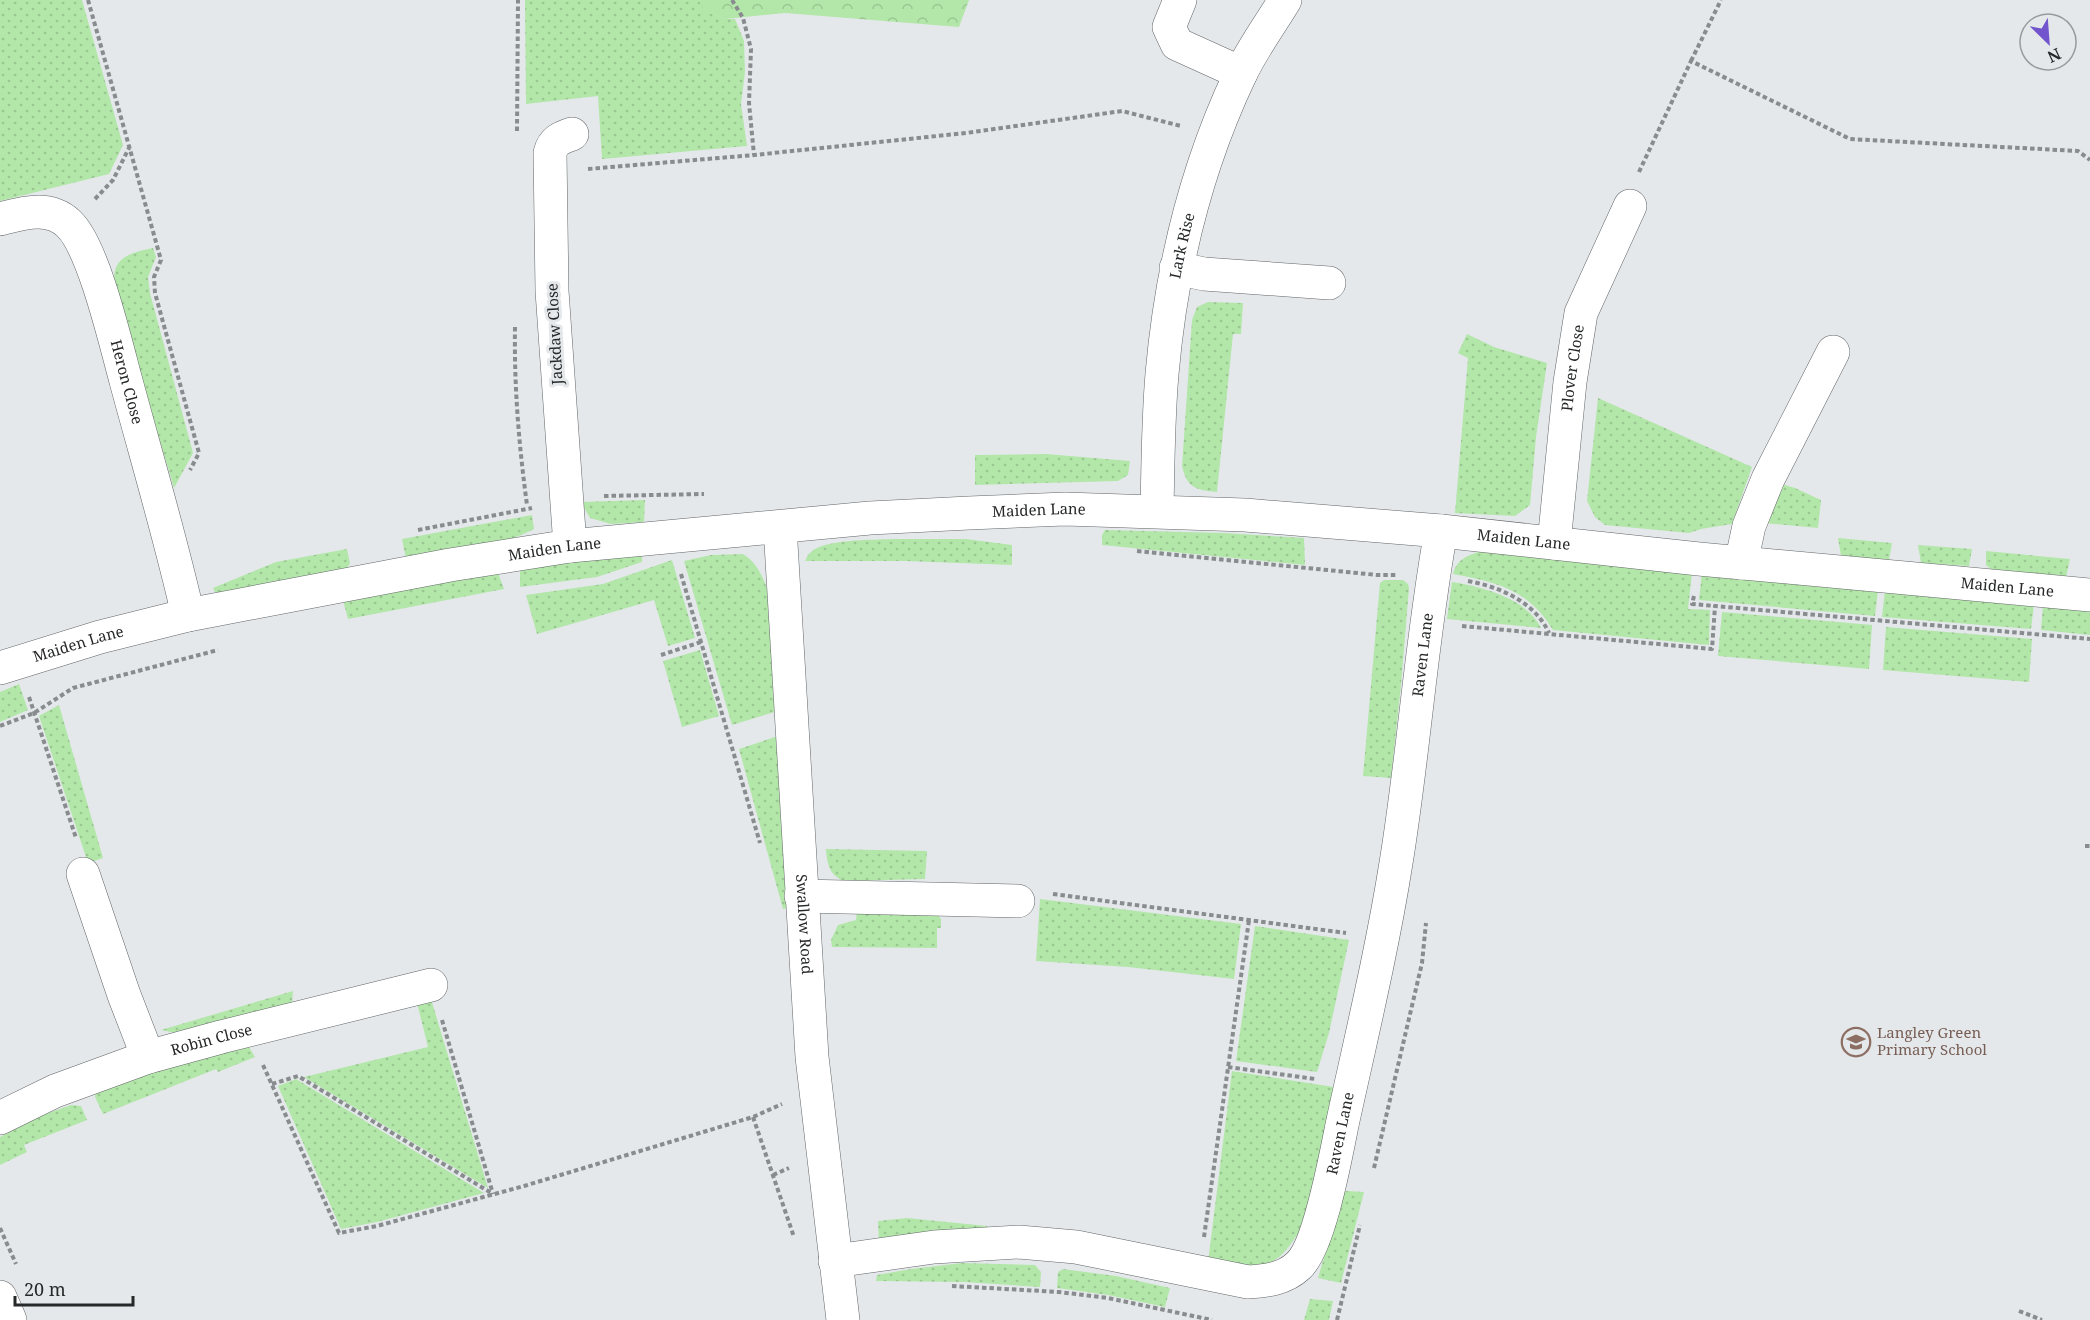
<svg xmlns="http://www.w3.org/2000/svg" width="2090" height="1320" font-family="'Noto Serif',serif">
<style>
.grass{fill:url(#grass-dots)}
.forest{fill:url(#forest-crowns)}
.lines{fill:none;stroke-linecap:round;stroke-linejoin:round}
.minor-casing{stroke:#626567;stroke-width:34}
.path{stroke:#898c8e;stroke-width:4;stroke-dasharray:4.5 3;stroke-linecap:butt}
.minor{stroke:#fff;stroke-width:33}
.labels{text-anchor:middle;stroke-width:6;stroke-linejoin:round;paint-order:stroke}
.street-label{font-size:15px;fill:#272829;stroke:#e4e8eb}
.education-label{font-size:15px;fill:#785e54;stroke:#e4e8eb;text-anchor:start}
</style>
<defs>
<pattern id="grass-dots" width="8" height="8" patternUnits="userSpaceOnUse" patternTransform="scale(1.5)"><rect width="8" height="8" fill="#b3e7a9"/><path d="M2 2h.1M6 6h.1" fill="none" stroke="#9ac691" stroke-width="1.8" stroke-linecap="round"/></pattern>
<pattern id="forest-crowns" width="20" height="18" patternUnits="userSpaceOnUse" patternTransform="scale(1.5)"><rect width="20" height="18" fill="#b3e7a9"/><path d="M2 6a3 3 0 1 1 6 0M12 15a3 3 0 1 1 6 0" fill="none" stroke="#9ac691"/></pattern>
</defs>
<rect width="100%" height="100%" fill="#e4e8eb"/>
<!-- grass -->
<g class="grass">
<polygon points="0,0 82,0 123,145 109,174 0,201"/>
<polygon points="525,0 699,0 705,11 725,19 735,19 744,41 745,72 741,104 747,146 602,159 598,96 526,104"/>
<path d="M153,248L156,257L148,277L150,293L193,453L174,488L115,290C110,259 125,254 153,248Z"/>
<path d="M1208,302L1243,303L1241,334H1233L1217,492C1196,490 1187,488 1182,466L1192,320L1197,307Z"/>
<polygon points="1467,334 1494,347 1547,363 1536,437 1530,505 1515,516 1455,513 1468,358 1458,353"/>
<polygon points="1598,398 1752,467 1732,524 1701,529 1689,533 1605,525 1595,517 1587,501"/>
<polygon points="1046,454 1130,461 1128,475 1118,481 975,485 975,455"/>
<polygon points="1778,483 1795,488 1821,500 1818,528 1765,523"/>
<polygon points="645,500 644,522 611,524 590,518 581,502"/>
<path d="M532,515L534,529C496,549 448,551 406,559L402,539Z"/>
<polygon points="1105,530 1224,533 1304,538 1305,565 1102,545 1102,535"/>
<polygon points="1838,538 1892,543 1889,560 1841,556"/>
<path d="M892,539H966L1012,545V565L906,561H805C807,558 807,555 810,553C822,539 873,540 892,539Z"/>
<polygon points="1918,545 1972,549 1969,566 1921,563"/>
<polygon points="347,549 350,563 347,569 222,595 215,592 213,588 276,562"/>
<path d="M1481,551L1692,573L1688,609L1710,610L1709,645L1553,630C1529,590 1497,582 1453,574C1457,559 1467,556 1481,551Z"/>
<polygon points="1986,551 2070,559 2066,577 1992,570 1986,565"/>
<polygon points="642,554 642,562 597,577 520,587 520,569"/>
<path d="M743,554C757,563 762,575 768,591L778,711L732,725L684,561L711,555Z"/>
<polygon points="672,560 695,638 668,646 654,600 537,634 526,595 603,584"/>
<polygon points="1702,572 1878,590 1875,616 1699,600"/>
<polygon points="498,573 504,589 348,619 343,600"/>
<polygon points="1384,580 1403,580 1408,584 1409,588 1401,685 1391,778 1363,776 1380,583"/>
<path d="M1452,582C1483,587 1526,598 1541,628L1447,619Z"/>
<polygon points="1885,590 2034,604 2031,629 1882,617"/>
<polygon points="2043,605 2090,609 2090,635 2041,630"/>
<polygon points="1722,612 1872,625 1869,669 1718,656"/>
<polygon points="1886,627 2032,639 2029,682 1883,670"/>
<polygon points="700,650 719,716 682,727 663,661"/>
<polygon points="19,684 28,710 0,722 0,692"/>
<polygon points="59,705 103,858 88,863 39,716"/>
<polygon points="778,736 789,908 783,909 739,749"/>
<path d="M826,849L927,851L925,879L843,881C829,874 827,864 826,849Z"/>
<polygon points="1040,899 1241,924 1234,979 1128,967 1036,961"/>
<polygon points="857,911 937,914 941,919 941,928 937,928 937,948 832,947 831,940 838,925 856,920"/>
<polygon points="1255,926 1349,940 1329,1033 1317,1072 1236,1061"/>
<polygon points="293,991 292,1003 180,1034 161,1030"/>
<polygon points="431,999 488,1188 304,1077 428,1047 417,1003"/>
<polygon points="249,1047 255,1057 218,1072 216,1069 103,1114 95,1097 96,1092 106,1087 213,1054"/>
<path d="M1232,1071L1340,1088L1303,1224C1277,1274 1258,1270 1208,1262Z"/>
<polygon points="296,1079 484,1193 377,1222 341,1229 278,1086"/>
<polygon points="71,1105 81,1106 87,1120 24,1145 27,1152 0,1165 0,1137 43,1115"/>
<polygon points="1347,1191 1364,1192 1341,1283 1318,1278 1343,1192"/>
<polygon points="907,1218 987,1226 989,1232 879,1243 878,1221"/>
<polygon points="962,1263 1035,1265 1041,1272 1040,1287 964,1282 876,1281 877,1275 911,1269"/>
<polygon points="1063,1269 1116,1276 1170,1288 1165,1307 1108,1295 1057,1288 1058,1272"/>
<polygon points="1310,1299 1333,1301 1329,1320 1304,1320"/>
</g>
<!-- forest -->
<polygon class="forest" points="699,0 969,0 959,27 785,13 725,19 704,11"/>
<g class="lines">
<!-- minor casing -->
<g class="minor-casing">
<g id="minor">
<polyline points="1180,0 1169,27 1177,44 1241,73"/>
<path id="s1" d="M0,219C24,213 49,205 69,224C94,248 116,345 126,381C147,459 170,536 188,615"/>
<polyline points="1176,268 1204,274 1329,283"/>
<path id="s2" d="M1157,511C1158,465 1158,420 1162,374C1171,271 1196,168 1240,75C1252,49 1270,25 1285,0"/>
<path id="s3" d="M780,527L812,1057L843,1320"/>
<path id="s4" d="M1554,543L1570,382L1581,313L1630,206"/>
<path d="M570,546L552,291L550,153C553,141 560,138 572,134"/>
<polyline points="1741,563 1749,526 1768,479 1833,352"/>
<path id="s5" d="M0,668L100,637L188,615L450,565L570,546L870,518L969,513L1065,509L1245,515L1441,531L1699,559L2090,595"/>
<polyline points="83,874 124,995 148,1057"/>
<polyline points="801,896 1018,901"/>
<path id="s6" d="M0,1118L55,1091L148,1057L221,1037L431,985"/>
<path id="s7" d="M835,1261L934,1247L1019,1242L1076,1247L1248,1282C1266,1281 1284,1279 1298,1266C1319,1248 1336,1155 1342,1125C1361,1038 1382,951 1396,863C1414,753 1421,641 1441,531"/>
<polyline points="0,1297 10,1320"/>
</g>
</g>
<!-- path -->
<g class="path">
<polyline points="88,0 161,260 154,277 155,293 199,453 190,470"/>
<polyline points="732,0 743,18 751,49 749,103 754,155"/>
<polyline points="1691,61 1721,0"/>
<polyline points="517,131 518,0"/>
<polyline points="588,169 754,155 966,133 1122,111 1181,126"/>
<polyline points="1639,172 1691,61 1850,139 2078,151 2090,160"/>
<polyline points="95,199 113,180 129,148"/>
<path d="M515,327C514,387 519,446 527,505"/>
<polyline points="604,496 704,494"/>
<polyline points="418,530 532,508"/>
<polyline points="1137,551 1377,575 1398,575"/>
<polyline points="681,574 760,843"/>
<path d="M1468,581C1500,587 1535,602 1549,633"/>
<polyline points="1694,596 1692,604 1715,606"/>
<polyline points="1462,626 1712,649 1715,606 2090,639"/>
<polyline points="661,655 701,642"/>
<polyline points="29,697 76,838"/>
<polyline points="0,726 34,713 73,688 218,650"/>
<polyline points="2085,846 2090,846"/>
<polyline points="1053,894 1346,933"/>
<polyline points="442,1020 493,1194"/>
<polyline points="263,1065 339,1233 377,1226 524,1186 753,1117 782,1104"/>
<polyline points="1228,1067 1315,1079"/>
<polyline points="272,1084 298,1076 493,1194"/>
<polyline points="753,1117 794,1237"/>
<polyline points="1374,1168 1422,963 1426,923"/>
<polyline points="773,1175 789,1168"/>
<polyline points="0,1228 16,1264"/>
<polyline points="1204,1237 1249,920"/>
<polyline points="952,1286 1059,1292 1108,1298 1212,1320"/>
<polyline points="2019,1311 2042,1320"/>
<polyline points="1337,1320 1360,1225"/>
</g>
<!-- minor -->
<use href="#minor" class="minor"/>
</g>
<!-- icons -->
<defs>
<g id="school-ring" transform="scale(1.5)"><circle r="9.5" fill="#e4e8eb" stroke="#8d6e63" stroke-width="1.5"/><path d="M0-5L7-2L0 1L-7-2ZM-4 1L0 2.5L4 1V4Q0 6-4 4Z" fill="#8d6e63"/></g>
</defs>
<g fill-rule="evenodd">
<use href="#school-ring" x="1856" y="1042"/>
</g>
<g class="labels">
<!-- street labels -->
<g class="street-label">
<text dy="5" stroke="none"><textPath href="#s2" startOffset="267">Lark Rise</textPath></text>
<text transform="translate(555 334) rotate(-93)" y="5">Jackdaw Close</text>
<text dy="5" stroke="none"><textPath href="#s4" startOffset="176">Plover Close</textPath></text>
<text dy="5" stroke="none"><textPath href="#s1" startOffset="242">Heron Close</textPath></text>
<text dy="5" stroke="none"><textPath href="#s5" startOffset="1054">Maiden Lane</textPath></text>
<text dy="5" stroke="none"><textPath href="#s5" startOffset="1540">Maiden Lane</textPath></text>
<text dy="5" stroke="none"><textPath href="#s5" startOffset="568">Maiden Lane</textPath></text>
<text dy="5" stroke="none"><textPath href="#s5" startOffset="2026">Maiden Lane</textPath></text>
<text dy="5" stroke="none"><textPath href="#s5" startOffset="82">Maiden Lane</textPath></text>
<text dy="5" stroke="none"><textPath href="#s7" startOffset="1098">Raven Lane</textPath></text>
<text dy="5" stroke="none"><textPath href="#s3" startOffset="398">Swallow Road</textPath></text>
<text dy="5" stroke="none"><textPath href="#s6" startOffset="226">Robin Close</textPath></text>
<text dy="5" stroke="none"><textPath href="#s7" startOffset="612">Raven Lane</textPath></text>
</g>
<!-- education labels -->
<g class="education-label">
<text x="1877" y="1038">Langley Green<tspan x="1877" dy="17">Primary School</tspan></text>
</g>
</g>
<!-- north arrow -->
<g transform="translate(2048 42) rotate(155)"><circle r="28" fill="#e4e8eb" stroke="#989b9d" stroke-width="1.5"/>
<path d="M0-4.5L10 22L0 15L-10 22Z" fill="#7254cd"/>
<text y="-9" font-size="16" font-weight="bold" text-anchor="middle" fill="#272829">N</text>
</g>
<!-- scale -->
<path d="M15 1296v9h118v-9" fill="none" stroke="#272829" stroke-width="3"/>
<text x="24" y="1296" font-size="18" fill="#272829" stroke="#e4e8eb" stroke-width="4.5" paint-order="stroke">20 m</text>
</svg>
